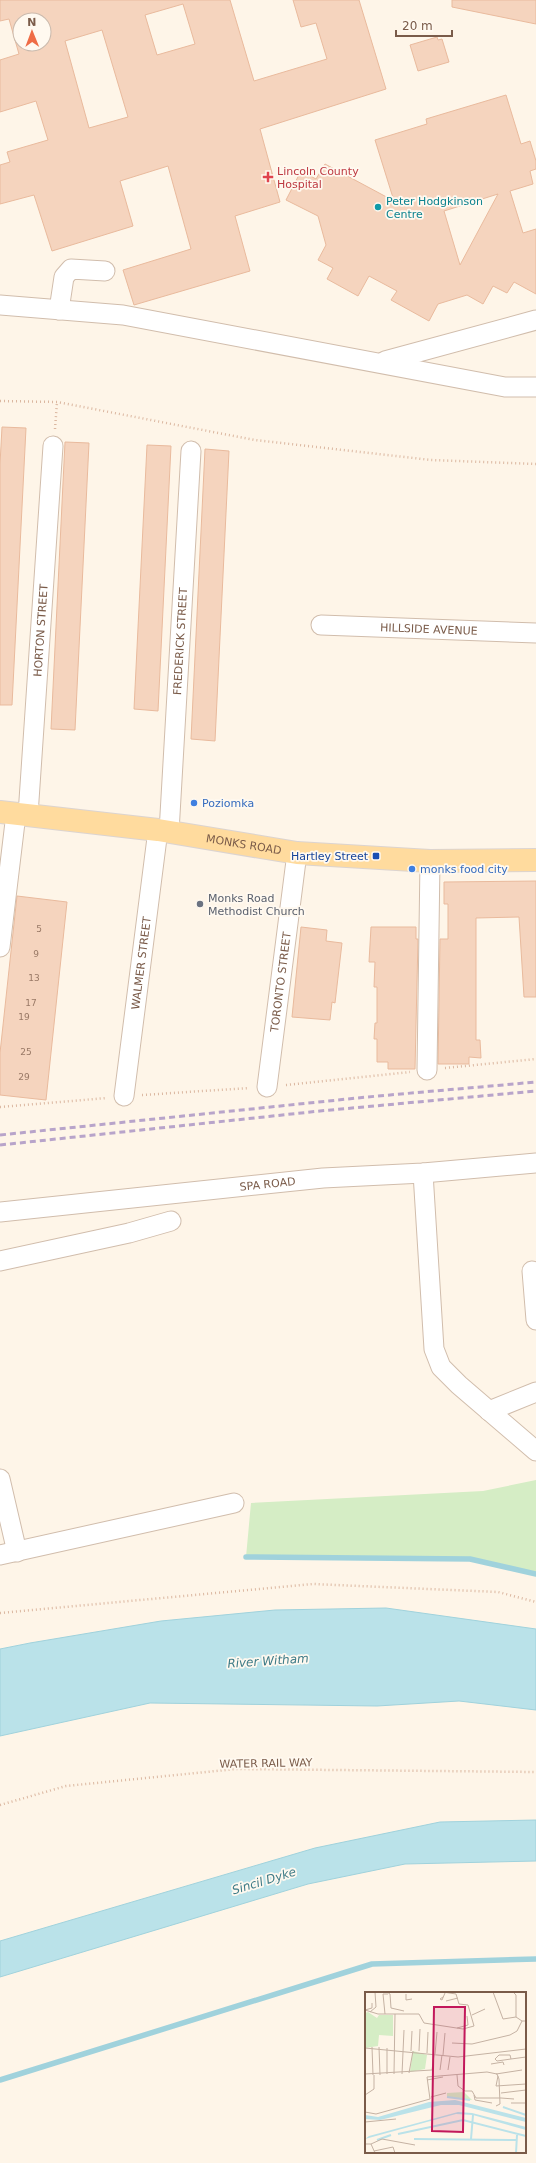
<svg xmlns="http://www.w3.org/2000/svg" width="536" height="2163" font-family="'DejaVu Sans',sans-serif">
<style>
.green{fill:#d5edc5}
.water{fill:#bae2e9;stroke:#a0d2dc}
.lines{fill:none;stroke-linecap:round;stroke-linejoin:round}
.stream{stroke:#a0d2dc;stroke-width:5.5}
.building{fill:#f5d4be;stroke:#e9ba9d;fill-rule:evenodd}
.minor-casing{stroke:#d1bdac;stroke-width:21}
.major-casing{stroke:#dcd4d0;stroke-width:24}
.path{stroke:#dbb7a0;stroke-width:2.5;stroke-dasharray:1 3;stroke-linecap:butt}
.minor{stroke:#fff;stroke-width:19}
.major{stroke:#ffdb9e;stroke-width:22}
.rail{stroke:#b8a4ca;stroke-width:3;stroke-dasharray:6 4;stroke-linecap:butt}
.health-dot{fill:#e0444e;stroke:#fff9f0;stroke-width:1.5}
.culture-dot{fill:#0f9aa8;stroke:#fff9f0;stroke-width:1.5}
.shop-dot{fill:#3f7fe0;stroke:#fff9f0;stroke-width:1.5}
.transit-dot{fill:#1a4fb4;stroke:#fff9f0;stroke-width:1.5}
.worship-dot{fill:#6b7280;stroke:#fff9f0;stroke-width:1.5}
.labels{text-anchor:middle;stroke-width:3.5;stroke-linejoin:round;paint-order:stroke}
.number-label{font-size:9px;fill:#997966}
.health-label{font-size:11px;fill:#be3a42;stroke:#fff9f0;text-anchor:start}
.culture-label{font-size:11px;fill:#0d838f;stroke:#fff9f0;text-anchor:start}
.street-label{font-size:11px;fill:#7a5b49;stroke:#fff9f0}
.shop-label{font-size:11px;fill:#366cbe;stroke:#fff9f0;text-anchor:start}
.transit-label{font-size:11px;fill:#164399;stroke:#fff9f0;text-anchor:end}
.worship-label{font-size:11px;fill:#5b616d;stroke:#fff9f0;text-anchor:start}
.water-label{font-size:12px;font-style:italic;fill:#3e7b87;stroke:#fff9f0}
.inset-river{fill:none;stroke:#bae2e9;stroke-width:2}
.inset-road{fill:none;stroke:#c5b2a3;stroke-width:1}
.view{fill:#c2185b;fill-opacity:0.15;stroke:#c2185b;stroke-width:2}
.inset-edge{fill:none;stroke:#7a5b49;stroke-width:2}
</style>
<rect width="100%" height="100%" fill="#fef5e8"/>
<!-- green -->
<polygon class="green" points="536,1480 536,1574 470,1559 246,1557 251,1503 483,1491"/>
<!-- water -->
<g class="water">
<polygon points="386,1608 536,1629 536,1710 459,1701 377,1706 150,1703 0,1736 0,1649 30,1643 161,1621 275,1610"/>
<polygon points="536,1820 536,1861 405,1864 308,1884 0,1977 0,1941 315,1848 440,1822"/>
</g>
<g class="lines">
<!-- stream -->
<g class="stream">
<polyline points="246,1557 470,1559 536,1574"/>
<polyline points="0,2080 372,1964 536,1959"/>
</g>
</g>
<!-- building -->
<g class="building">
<path d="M0,0H230L254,81L327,59L316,23L301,27L293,0H359L386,89L260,129L280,202L235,216L250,271L134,305L123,270L191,249L168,166L120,181L133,226L52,251L34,195L0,204V165L10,162L7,152L48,140L36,101L0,112V60L19,54L9,19L0,21ZM183,4L195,44L157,55L145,15ZM20,20H44V44H20ZM102,30L128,117L89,128L65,41Z"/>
<polygon points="452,0 536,0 536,24 452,7"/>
<polygon points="437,37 438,40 442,39 449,62 418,71 410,45"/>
<path d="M506,95L521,144L530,141L536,161V169L530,171L533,184L510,191L523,233L536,229V294L514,282L507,293L493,286L483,304L467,295L438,304L429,321L391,300L397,291L369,276L358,296L327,279L333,268L318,260L326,245L318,216L286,200L301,171L316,179L325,164L394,201L375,140L427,124L426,119ZM498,194L460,265L444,211Z"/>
<polygon points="2,427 26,428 12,705 0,705 0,464"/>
<polygon points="65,442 89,443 75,730 51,729"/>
<polygon points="147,445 171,446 158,711 134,709"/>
<polygon points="205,449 229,451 215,741 191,739"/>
<polygon points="536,881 536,997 524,997 519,917 476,918 476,1040 480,1040 481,1058 469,1057 469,1064 438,1064 440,939 448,939 448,904 444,904 444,882"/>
<polygon points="17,896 67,902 46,1100 0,1095 0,1053"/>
<polygon points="301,927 327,930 326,941 342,943 335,1003 332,1002 330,1020 292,1017"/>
<polygon points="371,927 416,927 416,939 418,939 415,1069 388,1069 388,1062 377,1062 377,1039 374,1039 375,1023 377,1023 377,987 374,987 375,962 369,962"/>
</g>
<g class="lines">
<!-- minor casing -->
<g class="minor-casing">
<g id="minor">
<polyline points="0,305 123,315 505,387 536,387"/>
<polyline points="59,310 64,277 71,269 105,271"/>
<polyline points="385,361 536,320"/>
<path id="s1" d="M321,625L536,633"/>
<path id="s2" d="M28,815L53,446"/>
<path id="s3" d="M169,832L191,451"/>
<polyline points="0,947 16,814"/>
<polyline points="427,1070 430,861"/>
<path id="s4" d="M267,1087L297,853"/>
<path id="s5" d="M124,1096L158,830"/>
<polyline points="423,1173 434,1349 441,1367 459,1385 536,1451"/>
<path id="s6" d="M0,1212L323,1178L423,1173L536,1163"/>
<polyline points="0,1261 129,1233 171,1221"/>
<polyline points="532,1271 536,1320"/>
<polyline points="489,1411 536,1392"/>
<polyline points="0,1479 17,1552"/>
<polyline points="0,1555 234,1503"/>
</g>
</g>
<!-- major casing -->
<g class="major-casing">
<g id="major">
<path id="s7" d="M0,812L158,830L297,853L430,861L536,860"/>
</g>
</g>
<!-- path -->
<g class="path">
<polyline points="0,401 57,402 255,440 431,460 536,464"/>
<polyline points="55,429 57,402"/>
<polyline points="445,1068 536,1059"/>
<polyline points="286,1085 410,1072"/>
<polyline points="142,1095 249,1088"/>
<polyline points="0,1107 107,1098"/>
<polyline points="0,1613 313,1584 498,1592 536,1602"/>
<polyline points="0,1805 66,1786 236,1769 536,1772"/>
</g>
<!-- minor -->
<use href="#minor" class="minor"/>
<!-- major -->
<use href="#major" class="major"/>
<!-- rail -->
<g class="rail">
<polyline points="0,1135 367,1097 536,1082"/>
<polyline points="0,1145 320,1111 536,1091"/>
</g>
</g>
<!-- markers -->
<path class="health-dot" d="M266 171h4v4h4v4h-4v4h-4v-4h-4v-4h4z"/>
<circle class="culture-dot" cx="378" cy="207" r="4"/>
<g class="shop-dot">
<circle cx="194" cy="803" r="4"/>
<circle cx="412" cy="869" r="4"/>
</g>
<rect class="transit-dot" x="372" y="852" width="8" height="8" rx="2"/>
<circle class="worship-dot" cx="200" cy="904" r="4"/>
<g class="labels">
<!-- number labels -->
<g class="number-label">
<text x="39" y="932">5</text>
<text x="36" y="957">9</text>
<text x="34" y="981">13</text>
<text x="31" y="1006">17</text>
<text x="24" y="1020">19</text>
<text x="26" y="1055">25</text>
<text x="24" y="1080">29</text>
</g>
<!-- health labels -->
<g class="health-label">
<text x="277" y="175">Lincoln County<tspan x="277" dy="13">Hospital</tspan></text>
</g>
<!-- culture labels -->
<g class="culture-label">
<text x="386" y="205">Peter Hodgkinson<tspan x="386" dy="13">Centre</tspan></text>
</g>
<!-- street labels -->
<g class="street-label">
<text dy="4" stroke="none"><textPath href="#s1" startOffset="108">HILLSIDE AVENUE</textPath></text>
<text dy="4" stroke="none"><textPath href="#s2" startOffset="185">HORTON STREET</textPath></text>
<text dy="4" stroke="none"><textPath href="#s3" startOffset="191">FREDERICK STREET</textPath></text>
<text dy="4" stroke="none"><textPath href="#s7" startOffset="246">MONKS ROAD</textPath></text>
<text dy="4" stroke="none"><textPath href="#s5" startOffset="134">WALMER STREET</textPath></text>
<text dy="4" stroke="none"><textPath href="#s4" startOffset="106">TORONTO STREET</textPath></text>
<text dy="4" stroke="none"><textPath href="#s6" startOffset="269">SPA ROAD</textPath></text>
<text transform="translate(266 1763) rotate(-1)" y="4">WATER RAIL WAY</text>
</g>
<!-- shop labels -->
<g class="shop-label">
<text x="202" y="807">Poziomka</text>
<text x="420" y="873">monks food city</text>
</g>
<!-- transit labels -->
<g class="transit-label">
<text x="368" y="860">Hartley Street</text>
</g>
<!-- worship labels -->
<g class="worship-label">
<text x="208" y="902">Monks Road<tspan x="208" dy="13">Methodist Church</tspan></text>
</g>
<!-- water labels -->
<g class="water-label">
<text transform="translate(268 1661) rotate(-4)" y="4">River Witham</text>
<text transform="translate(264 1881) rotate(-17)" y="4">Sincil Dyke</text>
</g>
</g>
<!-- overview -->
<g transform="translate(365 1992)">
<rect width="161" height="161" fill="#fef5e8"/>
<path d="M3,20L12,26L14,23H28V44L14,43L13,54L0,56V21ZM48,59L62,63L60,77L45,80ZM99,100L107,108L82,105V101Z" fill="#d5edc5"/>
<path d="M90,108L161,126V130L94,113H76L15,128L0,127V123L13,125L64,110ZM93,120L107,121L161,135V138L108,123L91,122L0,147L4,144Z" fill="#bae2e9"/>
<path class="inset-river" d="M82,105L105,108M138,115L161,123M33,142L98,128L161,144M49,147L151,148M106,147L108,123M12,148L26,143M151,161L152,143"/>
<path class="inset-road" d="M22,0L25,2L26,16L39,19M128,0L138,27L151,25L157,29H161M148,0L151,3V25M41,2V8L47,7M78,5L75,7L77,8L80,1M81,9L93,6M0,18L13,22H54M0,18L7,16V11M5,20L11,15L10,0M20,22L18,2H23M54,22L59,31L98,37L109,34L103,13L94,12L91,2L78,0M107,23L120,17M92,36L103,33L102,24M87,51L107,52L145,43L152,39L157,29M7,55L8,83M14,55L15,83M0,56L93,65L161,57M22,56V82M46,59L47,39M54,59L55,37M62,61L63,40M70,62L72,40M78,63L80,41M146,67L145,63H134L130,67L132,69L146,67L161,65M126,72L138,70L139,73M75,78L77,63M83,78L85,65M44,81L48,59M0,82L67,78L69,63M29,82L30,22M37,82L39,38M131,82L157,78M92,83L93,94L100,99H107L111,106H136M133,84L131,94L161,92M62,88L78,85M136,101L161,98M0,103L9,97V83M109,103L110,108L127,111M66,105L81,101M136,106L149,107M146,111H161M0,120L11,122L65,107L62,85L122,80L132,82L134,87L135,112L131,114M0,130L31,127M0,152H6L10,161M6,152L17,147L50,153M9,159L28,155L30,161"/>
<path class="view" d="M69,15H100L98,140L67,139Z"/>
<rect width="161" height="161" class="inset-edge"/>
</g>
<!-- north arrow -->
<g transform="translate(32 32) rotate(359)"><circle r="19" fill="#fff9f0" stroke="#cabaad"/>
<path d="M0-3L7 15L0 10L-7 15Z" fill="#ef6c46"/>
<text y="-6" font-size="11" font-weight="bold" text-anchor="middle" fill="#7a5b49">N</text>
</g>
<!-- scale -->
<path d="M396 30v6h56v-6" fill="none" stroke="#7a5b49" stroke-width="2"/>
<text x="402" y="30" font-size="12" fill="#7a5b49" stroke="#fff9f0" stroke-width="3" paint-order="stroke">20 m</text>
</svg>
